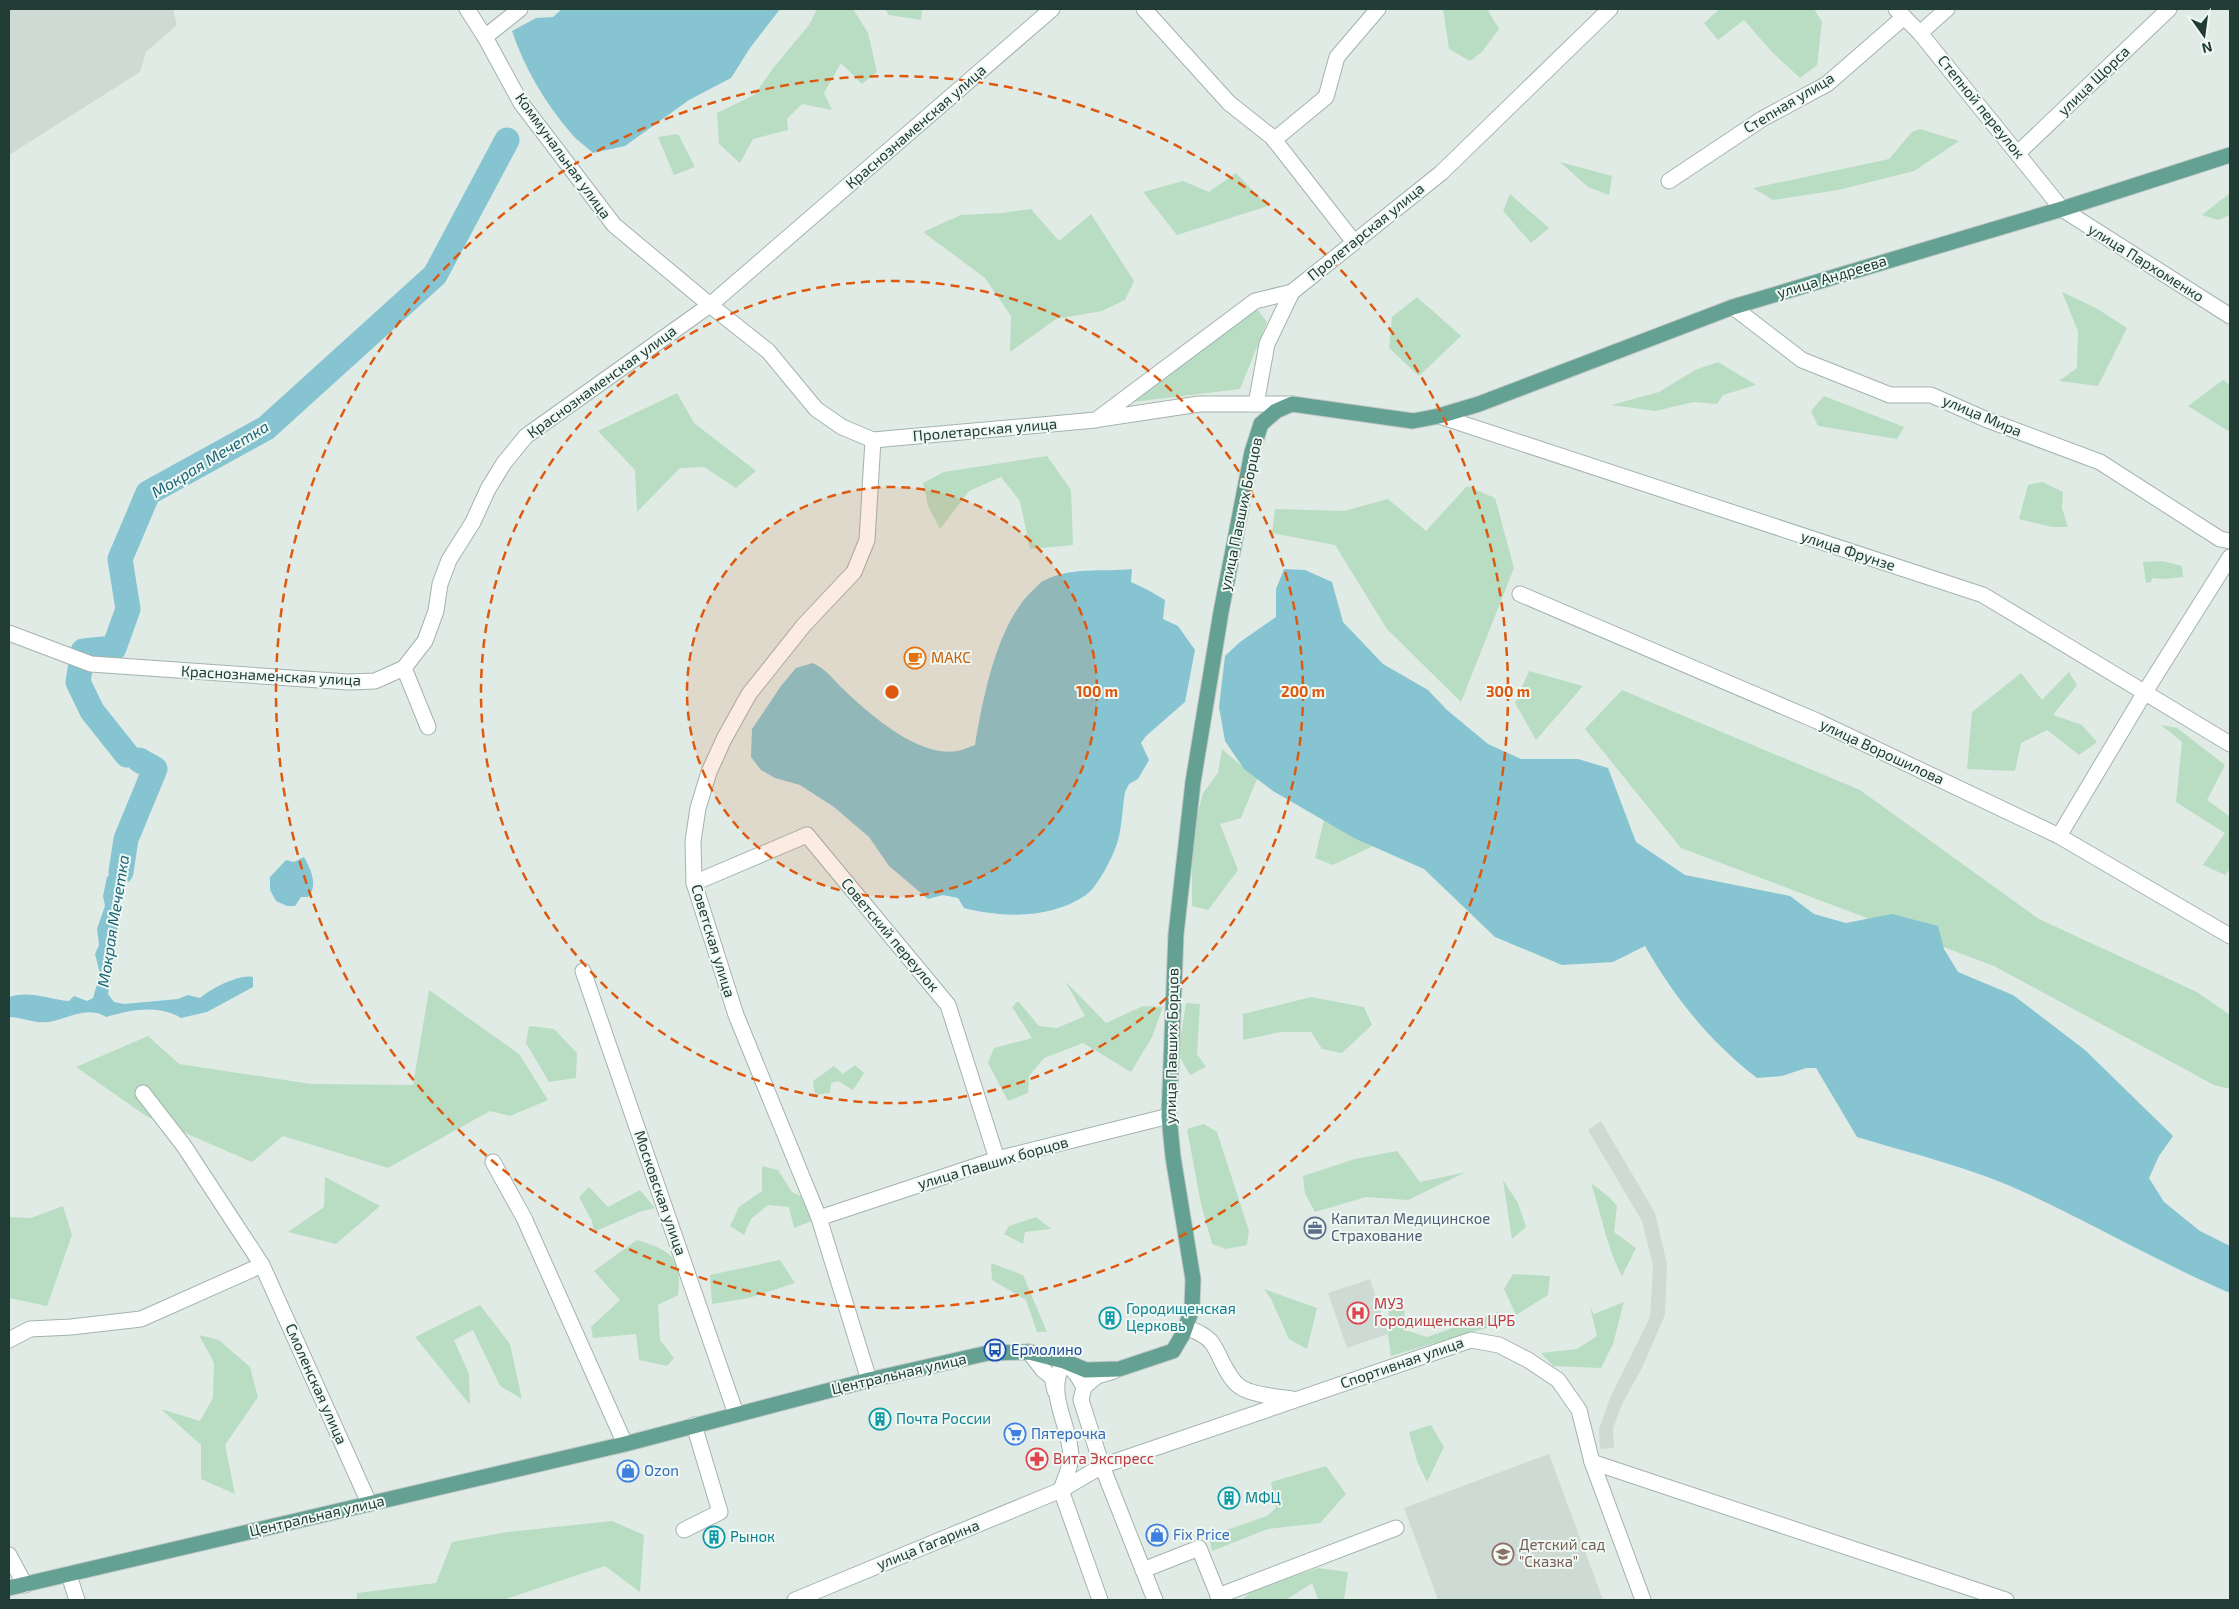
<svg xmlns="http://www.w3.org/2000/svg" width="2239" height="1609" font-family="'Exo 2',sans-serif">
<style>
.built{fill:#cedbd5}
.green{fill:#b8ddc3}
.water{fill:#87c4d1}
.lines{fill:none;stroke-linecap:round;stroke-linejoin:round}
.river{stroke:#87c4d1;stroke-width:25}
.minor-casing{stroke:#a3b3ad;stroke-width:17}
.major-casing{stroke:#c1c8c6;stroke-width:17}
.minor{stroke:#fff;stroke-width:15}
.major{stroke:#64a193;stroke-width:15}
.ring{fill:none;stroke:#de580e;stroke-width:2.5;stroke-dasharray:9 6}
.labels{text-anchor:middle;stroke-width:4;stroke-linejoin:round;paint-order:stroke}
.street-label{font-size:15px;fill:#203c35;stroke:#f0f8f4}
.food-label{font-size:15px;fill:#c56008;stroke:#f0f8f4;text-anchor:start}
.service-label{font-size:15px;fill:#4e5e75;stroke:#f0f8f4;text-anchor:start}
.health-label{font-size:15px;fill:#be3a42;stroke:#f0f8f4;text-anchor:start}
.culture-label{font-size:15px;fill:#0d838f;stroke:#f0f8f4;text-anchor:start}
.transit-label{font-size:15px;fill:#164399;stroke:#f0f8f4;text-anchor:start}
.shop-label{font-size:15px;fill:#366cbe;stroke:#f0f8f4;text-anchor:start}
.education-label{font-size:15px;fill:#785e54;stroke:#f0f8f4;text-anchor:start}
.water-label{font-size:16px;font-style:italic;fill:#1a6678;stroke:#f0f8f4}
.centre{fill:#de580e;stroke:#f0f8f4;stroke-width:2.5}
.ring-label{font-size:15px;text-anchor:middle;font-weight:bold;fill:#de580e;stroke:#f0f8f4;stroke-width:4;stroke-linejoin:round;paint-order:stroke}
</style>
<rect width="100%" height="100%" fill="#e0ebe6"/>
<!-- built -->
<g class="built">
<polygon points="9,9 173,9 177,25 146,52 140,72 9,155"/>
<polygon points="1601,1121 1655,1213 1667,1264 1665,1315 1641,1370 1623,1402 1613,1428 1614,1448 1600,1449 1599,1429 1610,1398 1650,1317 1653,1266 1642,1221 1588,1130"/>
<polygon points="1370,1279 1388,1334 1347,1348 1328,1293"/>
<polygon points="1549,1454 1603,1600 1438,1600 1404,1508"/>
</g>
<!-- green -->
<g class="green">
<polygon points="817,9 853,9 868,33 877,72 862,84 841,63 824,93 832,110 802,104 787,119 788,130 753,139 740,163 719,144 717,113 754,95 774,67 809,25"/>
<polygon points="885,9 922,9 921,20 889,15"/>
<polygon points="1443,9 1487,9 1499,29 1482,52 1470,61 1449,49"/>
<polygon points="1720,9 1814,9 1822,22 1817,65 1800,78 1772,52 1744,20 1718,40 1704,23"/>
<polygon points="1920,129 1959,141 1914,171 1838,190 1773,200 1753,188 1889,159 1912,132"/>
<polygon points="678,134 695,167 674,175 658,137"/>
<polygon points="1560,162 1612,176 1609,195 1588,187"/>
<polygon points="1236,173 1268,206 1177,235 1143,192 1183,181 1209,192"/>
<polygon points="2230,193 2230,215 2218,220 2202,215"/>
<polygon points="1510,194 1549,228 1531,243 1503,211"/>
<polygon points="1031,209 1059,241 1091,214 1134,281 1125,300 1102,311 1056,319 1010,352 1011,316 985,278 923,232 961,215 1002,213"/>
<polygon points="2062,292 2096,308 2127,328 2098,386 2059,381 2077,368 2078,331"/>
<polygon points="1417,297 1461,336 1419,376 1389,348 1392,317"/>
<polygon points="1257,309 1267,322 1240,389 1133,402"/>
<polygon points="1718,362 1756,385 1723,395 1717,404 1694,402 1655,411 1611,405 1659,392 1695,370"/>
<polygon points="2223,380 2230,385 2230,432 2188,406"/>
<polygon points="677,393 694,423 756,471 736,488 704,467 680,468 637,512 635,470 598,431"/>
<polygon points="1824,396 1904,427 1897,439 1818,426 1811,411"/>
<polygon points="1047,456 1071,490 1073,545 1030,549 1020,501 1001,477 969,491 940,529 928,506 923,483 944,472"/>
<polygon points="2042,482 2063,492 2062,508 2068,527 2052,527 2019,519 2028,485"/>
<polygon points="1467,486 1495,498 1514,568 1461,702 1387,629 1335,545 1272,533 1275,509 1344,511 1388,499 1426,531"/>
<polygon points="2162,561 2182,566 2183,577 2164,579 2152,578 2151,582 2146,583 2143,562"/>
<polygon points="1529,671 1583,686 1536,740 1515,703"/>
<polygon points="2069,672 2077,685 2053,715 2082,725 2097,742 2079,755 2047,730 2021,743 2015,771 1967,769 1972,712 2021,673 2042,700"/>
<polygon points="1622,690 1860,790 2039,919 2197,992 2230,1015 2230,1089 2214,1085 1994,966 1681,848 1585,729"/>
<polygon points="2161,725 2177,728 2225,765 2207,800 2229,816 2230,815 2230,869 2225,875 2203,865 2225,833 2176,802 2182,742"/>
<polygon points="1222,749 1257,779 1241,818 1220,824 1238,870 1208,910 1192,906 1192,835 1203,793 1218,773"/>
<polygon points="1324,820 1373,846 1333,865 1315,858"/>
<polygon points="1065,981 1106,1023 1143,1006 1163,1007 1152,1037 1131,1072 1083,1043 1044,1058 1029,1076 1028,1093 1008,1101 988,1063 994,1048 1032,1038 1012,1007 1018,1001 1039,1026 1057,1028 1085,1016"/>
<polygon points="429,990 519,1054 548,1100 510,1116 490,1111 388,1168 283,1136 252,1162 146,1116 76,1067 148,1036 179,1064 311,1084 413,1085"/>
<polygon points="1311,997 1364,1007 1372,1025 1342,1053 1322,1049 1311,1032 1281,1032 1243,1040 1243,1014"/>
<polygon points="1186,1003 1200,1004 1197,1054 1206,1067 1190,1075 1178,1054"/>
<polygon points="529,1026 554,1029 577,1053 576,1078 549,1082 526,1043"/>
<polygon points="855,1065 864,1073 853,1090 838,1081 831,1083 830,1093 815,1095 813,1081 834,1066 843,1074"/>
<polygon points="1204,1124 1217,1132 1249,1231 1247,1245 1226,1249 1212,1244 1201,1204 1187,1129"/>
<polygon points="1397,1151 1420,1182 1466,1172 1408,1200 1366,1197 1315,1212 1305,1194 1303,1176 1355,1159"/>
<polygon points="762,1166 778,1170 792,1192 805,1198 819,1218 794,1228 789,1207 768,1205 751,1219 744,1235 730,1226 739,1207 762,1191"/>
<polygon points="325,1177 380,1206 336,1244 288,1232 324,1207"/>
<polygon points="1503,1180 1518,1203 1526,1227 1512,1239"/>
<path d="M1591,1183L1609,1197L1617,1206L1614,1232L1636,1248L1622,1276C1607,1249 1601,1213 1591,1183Z"/>
<polygon points="589,1187 608,1207 640,1190 655,1208 639,1212 594,1232 592,1221 579,1197"/>
<polygon points="63,1206 72,1235 47,1306 9,1298 9,1217 31,1218"/>
<polygon points="1036,1217 1051,1229 1025,1232 1023,1244 1004,1234 1009,1226"/>
<path d="M637,1240C672,1251 682,1257 678,1295L658,1305L660,1340L674,1358L667,1366L639,1360L636,1334L593,1338L591,1327L620,1300L594,1271Z"/>
<polygon points="780,1260 795,1283 749,1298 712,1304 710,1275"/>
<polygon points="991,1263 1023,1275 1047,1332 1037,1332 1026,1300 992,1280"/>
<polygon points="1513,1274 1550,1276 1548,1295 1516,1315 1504,1289"/>
<polygon points="1264,1289 1317,1308 1307,1349 1289,1339 1271,1299"/>
<polygon points="1389,1297 1404,1299 1405,1330 1427,1337 1498,1312 1500,1324 1391,1356 1388,1334"/>
<polygon points="1624,1302 1613,1344 1601,1368 1553,1366 1541,1353 1577,1349 1597,1336 1590,1307 1594,1314"/>
<polygon points="480,1305 510,1344 522,1399 500,1386 473,1330 454,1340 469,1374 470,1405 415,1337"/>
<polygon points="199,1335 219,1340 250,1367 258,1397 225,1445 235,1494 201,1479 201,1445 161,1409 200,1421 213,1398 214,1363"/>
<polygon points="1431,1425 1444,1447 1427,1482 1417,1461 1409,1432"/>
<polygon points="1326,1466 1346,1494 1320,1523 1268,1529 1212,1551 1209,1536 1267,1516 1276,1508 1271,1482"/>
<polygon points="612,1521 644,1535 640,1592 605,1566 503,1600 357,1600 357,1593 436,1583 452,1542 507,1532"/>
<polygon points="1318,1568 1348,1572 1344,1599 1318,1599 1312,1583 1286,1600 1242,1600 1252,1591"/>
</g>
<!-- water -->
<g class="water">
<path d="M562,9H780L750,48L731,78L689,100L625,146L593,153C586,146 576,140 570,132C545,103 524,67 512,31L536,18L553,17Z"/>
<path d="M1132,569L1131,582L1148,590L1165,600L1163,619L1178,626L1195,650L1185,702L1146,736L1141,743L1149,760L1138,779L1129,784L1125,792C1122,810 1122,833 1115,849C1110,862 1097,887 1086,895C1051,919 1003,918 964,908L958,898L943,895L928,899L889,866L869,837L834,807L800,785L775,778L761,770L751,757L752,729L781,686L796,668L813,663C828,671 831,677 842,688C868,713 918,758 957,751C963,750 969,747 975,745C983,697 997,624 1033,590C1037,587 1040,582 1045,580C1071,567 1103,572 1132,569Z"/>
<path d="M1284,569L1305,570L1332,582L1343,622L1383,664L1428,690L1447,710L1488,744L1521,759H1578L1608,768L1636,842L1685,875L1790,896L1814,914L1846,923L1892,914L1938,926L1944,949L1958,972L2013,995L2085,1050L2173,1136L2159,1156L2149,1178L2164,1202L2200,1231L2230,1246V1293C2160,1263 2095,1225 2026,1193C1972,1168 1913,1154 1857,1137L1816,1068H1806L1782,1076L1757,1078C1710,1042 1674,997 1645,946L1613,962L1562,965L1495,937L1424,869L1354,838L1273,791L1244,769L1225,741L1219,707L1225,656L1240,642L1276,617V589Z"/>
<path d="M123,839L131,842L127,876L120,905L114,965L108,994L114,1002L124,1004L178,999L188,995L200,998C212,988 239,974 253,977V987L207,1012L181,1018C158,1004 130,1010 106,1017C87,1005 68,1019 48,1022C35,1024 22,1017 9,1017V997C28,990 49,999 69,1001L74,996L87,1001L93,998L100,974L95,954L99,945L97,929L105,906L103,896L107,877L111,873L118,845Z"/>
<path d="M304,857C310,868 319,885 308,897H301L295,906H287L276,901L270,890V877L286,860L294,862Z"/>
</g>
<g class="lines">
<!-- river -->
<g class="river">
<polyline points="127,755 92,711 78,682 83,651 114,648 128,609 120,559 148,493 266,428 435,275 507,140"/>
<polyline points="121,872 126,839 155,769 139,760"/>
</g>
<!-- minor casing -->
<g class="minor-casing">
<g id="minor">
<polyline points="467,9 485,37 521,103 614,225 710,305 768,351 816,409 842,427 873,440 1096,420 1255,301 1292,292 1441,173 1610,9"/>
<polyline points="1144,9 1229,103 1272,137 1354,242"/>
<polyline points="1896,9 1920,33 2062,209 2230,316"/>
<polyline points="1920,33 1947,9"/>
<polyline points="485,37 520,9"/>
<polyline points="1274,140 1326,97 1337,57 1378,9"/>
<polyline points="2018,153 2169,9"/>
<polyline points="1669,181 1762,119 1827,84 1904,17"/>
<polyline points="1733,307 1802,360 1890,395 1931,395 1985,419 2100,462 2220,539 2230,541"/>
<polyline points="1256,404 1267,344 1292,292"/>
<polyline points="1439,416 1983,595 2230,744"/>
<polyline points="1100,419 1199,404 1292,404"/>
<polyline points="1520,594 1817,721 2059,836 2230,936"/>
<polyline points="9,633 91,664 348,682 375,681 404,668 425,641 436,611 440,584 449,560 473,522 488,489 504,463 526,436 710,305 1052,9"/>
<polyline points="404,668 428,727"/>
<polyline points="2059,836 2145,692 2230,557"/>
<polyline points="694,883 807,835 948,1005 997,1159"/>
<polyline points="583,971 736,1414"/>
<polyline points="143,1093 184,1146 262,1265 369,1503"/>
<polyline points="493,1162 524,1218 625,1444"/>
<polyline points="819,1218 997,1159 1169,1116"/>
<path d="M1186,1327C1195,1331 1206,1335 1212,1343C1221,1356 1226,1376 1239,1386C1250,1395 1278,1397 1292,1399"/>
<polyline points="9,1340 30,1329 71,1327 141,1319 262,1265"/>
<polyline points="1029,1352 1043,1370 1052,1377 1055,1391"/>
<polyline points="1114,1371 1097,1376 1084,1387 1081,1400 1102,1466 1155,1600"/>
<polyline points="869,1380 819,1218 736,1015 694,883 693,841 698,808 709,772 724,739 749,694 804,625 854,572 867,540 873,440"/>
<polyline points="1592,1462 2006,1600"/>
<path d="M1061,1490C1064,1480 1071,1467 1071,1456C1069,1420 1045,1395 1064,1361L1077,1375L1084,1387"/>
<polyline points="1061,1490 1100,1600"/>
<polyline points="684,1530 720,1512 694,1425"/>
<polyline points="9,1555 25,1585"/>
<polyline points="1143,1570 1199,1548 1220,1600"/>
<polyline points="69,1575 77,1600"/>
<polyline points="1218,1596 1396,1528"/>
<polyline points="795,1600 1061,1490 1102,1466 1471,1340 1499,1345 1528,1360 1558,1380 1579,1410 1592,1462 1643,1600"/>
</g>
</g>
<!-- major casing -->
<g class="major-casing">
<polyline id="major" points="9,1588 625,1444 869,1380 988,1353 1029,1352 1064,1361 1086,1370 1119,1369 1173,1351 1183,1334 1192,1309 1193,1279 1173,1157 1169,1116 1176,934 1193,782 1221,612 1252,452 1261,424 1276,411 1292,404 1413,421 1439,416 1479,404 1733,307 2062,209 2230,155"/>
</g>
<!-- minor -->
<use href="#minor" class="minor"/>
<!-- major -->
<use href="#major" class="major"/>
</g>
<!-- distance rings -->
<circle cx="892" cy="692" r="205" fill="#de580e" fill-opacity=".12"/>
<g class="ring">
<circle cx="892" cy="692" r="205"/>
<circle cx="892" cy="692" r="411"/>
<circle cx="892" cy="692" r="616"/>
</g>
<!-- icons -->
<defs>
<g id="cafe-ring" transform="scale(1.125)"><circle r="9.5" fill="#f0f8f4" stroke="#e8710a" stroke-width="1.5"/><path d="M-5.5-4.5H6V0H3Q3 3.5 0 3.5H-2.5Q-5.5 3.5-5.5 0ZM3-3.2v2h1.7v-2ZM-6 4.5H4V6H-6Z" fill="#e8710a"/></g>
<g id="office-ring" transform="scale(1.125)"><circle r="9.5" fill="#f0f8f4" stroke="#5c6f8a" stroke-width="1.5"/><path d="M-6-3h4V-5.5h4V-3h4V5H-6ZM-1-4.5V-3h2v-1.5ZM-6 0V1H6V0Z" fill="#5c6f8a"/></g>
<g id="hospital-ring" transform="scale(1.125)"><circle r="9.5" fill="#f0f8f4" stroke="#e0444e" stroke-width="1.5"/><path d="M-5-5h3v3.5h4V-5h3V5h-3V1.5h-4V5h-3Z" fill="#e0444e"/></g>
<g id="building-ring" transform="scale(1.125)"><circle r="9.5" fill="#f0f8f4" stroke="#0f9aa8" stroke-width="1.5"/><path d="M-4-6H4V6H1V3H-1V6H-4ZM-2.5-4.3h1.7v1.8h-1.7ZM.8-4.3h1.7v1.8H.8ZM-2.5-1h1.7V.8h-1.7ZM.8-1h1.7V.8H.8Z" fill="#0f9aa8"/></g>
<g id="bus-ring" transform="scale(1.125)"><circle r="9.5" fill="#f0f8f4" stroke="#1a4fb4" stroke-width="1.5"/><path d="M-5-6H5V4H4V6H2V4H-2V6H-4V4H-5ZM-3.5-4V0h7V-4ZM-3.5 1.2v1.5H-2V1.2ZM2 1.2v1.5H3.5V1.2Z" fill="#1a4fb4"/></g>
<g id="supermarket-ring" transform="scale(1.125)"><circle r="9.5" fill="#f0f8f4" stroke="#3f7fe0" stroke-width="1.5"/><path d="M-6-5.5h2.5l.6 2H6L4.5 2H-2.5L-4.4-4H-6ZM-1.5 3.2a1.3 1.3 0 1 0 .1 0ZM3 3.2a1.3 1.3 0 1 0 .1 0Z" fill="#3f7fe0"/></g>
<g id="pharmacy-ring" transform="scale(1.125)"><circle r="9.5" fill="#f0f8f4" stroke="#e0444e" stroke-width="1.5"/><path d="M-2-6h4v4h4v4h-4v4h-4v-4h-4v-4h4Z" fill="#e0444e"/></g>
<g id="shop-ring" transform="scale(1.125)"><circle r="9.5" fill="#f0f8f4" stroke="#3f7fe0" stroke-width="1.5"/><path d="M-5-2.5h2.3a2.7 3.5 0 0 1 5.4 0H5L5.5 6h-11ZM-1.5-2.5h3a1.5 2.3 0 0 0-3 0Z" fill="#3f7fe0"/></g>
<g id="school-ring" transform="scale(1.125)"><circle r="9.5" fill="#f0f8f4" stroke="#8d6e63" stroke-width="1.5"/><path d="M0-5L7-2L0 1L-7-2ZM-4 1L0 2.5L4 1V4Q0 6-4 4Z" fill="#8d6e63"/></g>
</defs>
<g fill-rule="evenodd">
<use href="#cafe-ring" x="915" y="658"/>
<use href="#office-ring" x="1315" y="1228"/>
<use href="#hospital-ring" x="1358" y="1313"/>
<use href="#building-ring" x="1110" y="1318"/>
<use href="#bus-ring" x="995" y="1350"/>
<use href="#building-ring" x="880" y="1419"/>
<use href="#supermarket-ring" x="1015" y="1434"/>
<use href="#pharmacy-ring" x="1037" y="1459"/>
<use href="#shop-ring" x="628" y="1471"/>
<use href="#building-ring" x="1229" y="1498"/>
<use href="#shop-ring" x="1157" y="1535"/>
<use href="#building-ring" x="714" y="1537"/>
<use href="#school-ring" x="1503" y="1554"/>
</g>
<g class="labels">
<!-- street labels -->
<g class="street-label">
<text transform="translate(2094 81) rotate(-44)" y="5">улица Щорса</text>
<text transform="translate(1789 103) rotate(-31)" y="5">Степная улица</text>
<text transform="translate(1981 107) rotate(51)" y="5">Степной переулок</text>
<text transform="translate(916 127) rotate(-41)" y="5">Краснознаменская улица</text>
<text transform="translate(563 156) rotate(54)" y="5">Коммунальная улица</text>
<text transform="translate(1366 232) rotate(-39)" y="5">Пролетарская улица</text>
<text transform="translate(2146 263) rotate(32)" y="5">улица Пархоменко</text>
<text transform="translate(1832 277) rotate(-17)" y="5">улица Андреева</text>
<text transform="translate(602 382) rotate(-36)" y="5">Краснознаменская улица</text>
<text transform="translate(1982 416) rotate(23)" y="5">улица Мира</text>
<text transform="translate(985 430) rotate(-5)" y="5">Пролетарская улица</text>
<text transform="translate(1241 514) rotate(-78)" y="5">улица Павших Борцов</text>
<text transform="translate(1848 551) rotate(18)" y="5">улица Фрунзе</text>
<text transform="translate(271 676) rotate(3)" y="5">Краснознаменская улица</text>
<text transform="translate(1882 752) rotate(25)" y="5">улица Ворошилова</text>
<text transform="translate(890 935) rotate(50)" y="5">Советский переулок</text>
<text transform="translate(713 941) rotate(73)" y="5">Советская улица</text>
<text transform="translate(1172 1046) rotate(-89)" y="5">улица Павших Борцов</text>
<text transform="translate(993 1163) rotate(-16)" y="5">улица Павших борцов</text>
<text transform="translate(660 1193) rotate(71)" y="5">Московская улица</text>
<text transform="translate(1402 1363) rotate(-19)" y="5">Спортивная улица</text>
<text transform="translate(899 1374) rotate(-13)" y="5">Центральная улица</text>
<text transform="translate(316 1384) rotate(66)" y="5">Смоленская улица</text>
<text transform="translate(317 1516) rotate(-13)" y="5">Центральная улица</text>
<text transform="translate(928 1545) rotate(-22)" y="5">улица Гагарина</text>
</g>
<!-- food labels -->
<g class="food-label">
<text x="931" y="663">МАКС</text>
</g>
<!-- service labels -->
<g class="service-label">
<text x="1331" y="1224">Капитал Медицинское<tspan x="1331" dy="17">Страхование</tspan></text>
</g>
<!-- health labels -->
<g class="health-label">
<text x="1374" y="1309">МУЗ<tspan x="1374" dy="17">Городищенская ЦРБ</tspan></text>
<text x="1053" y="1464">Вита Экспресс</text>
</g>
<!-- culture labels -->
<g class="culture-label">
<text x="1126" y="1314">Городищенская<tspan x="1126" dy="17">Церковь</tspan></text>
<text x="896" y="1424">Почта России</text>
<text x="1245" y="1503">МФЦ</text>
<text x="730" y="1542">Рынок</text>
</g>
<!-- transit labels -->
<g class="transit-label">
<text x="1011" y="1355">Ермолино</text>
</g>
<!-- shop labels -->
<g class="shop-label">
<text x="1031" y="1439">Пятерочка</text>
<text x="644" y="1476">Ozon</text>
<text x="1173" y="1540">Fix Price</text>
</g>
<!-- education labels -->
<g class="education-label">
<text x="1519" y="1550">Детский сад<tspan x="1519" dy="17">"Сказка"</tspan></text>
</g>
<!-- water labels -->
<g class="water-label">
<text transform="translate(210 459) rotate(-31)" y="6">Мокрая Мечетка</text>
<text transform="translate(113 921) rotate(-81)" y="6">Мокрая Мечетка</text>
</g>
</g>
<circle cx="892" cy="692" r="8" class="centre"/>
<g class="ring-label">
<text x="1097" y="697">100 m</text>
<text x="1303" y="697">200 m</text>
<text x="1508" y="697">300 m</text>
</g>
<!-- border -->
<rect width="2239" height="1609" fill="none" stroke="#203c35" stroke-width="20"/>
<!-- north arrow -->
<g transform="translate(2204 35) rotate(166)" stroke="#f0f8f4" stroke-width="4" paint-order="stroke">
<path d="M0-4L9 19L0 12L-9 19Z" fill="#203c35"/>
<text y="-8" font-size="14" font-weight="bold" text-anchor="middle" fill="#203c35">N</text>
</g>
</svg>
